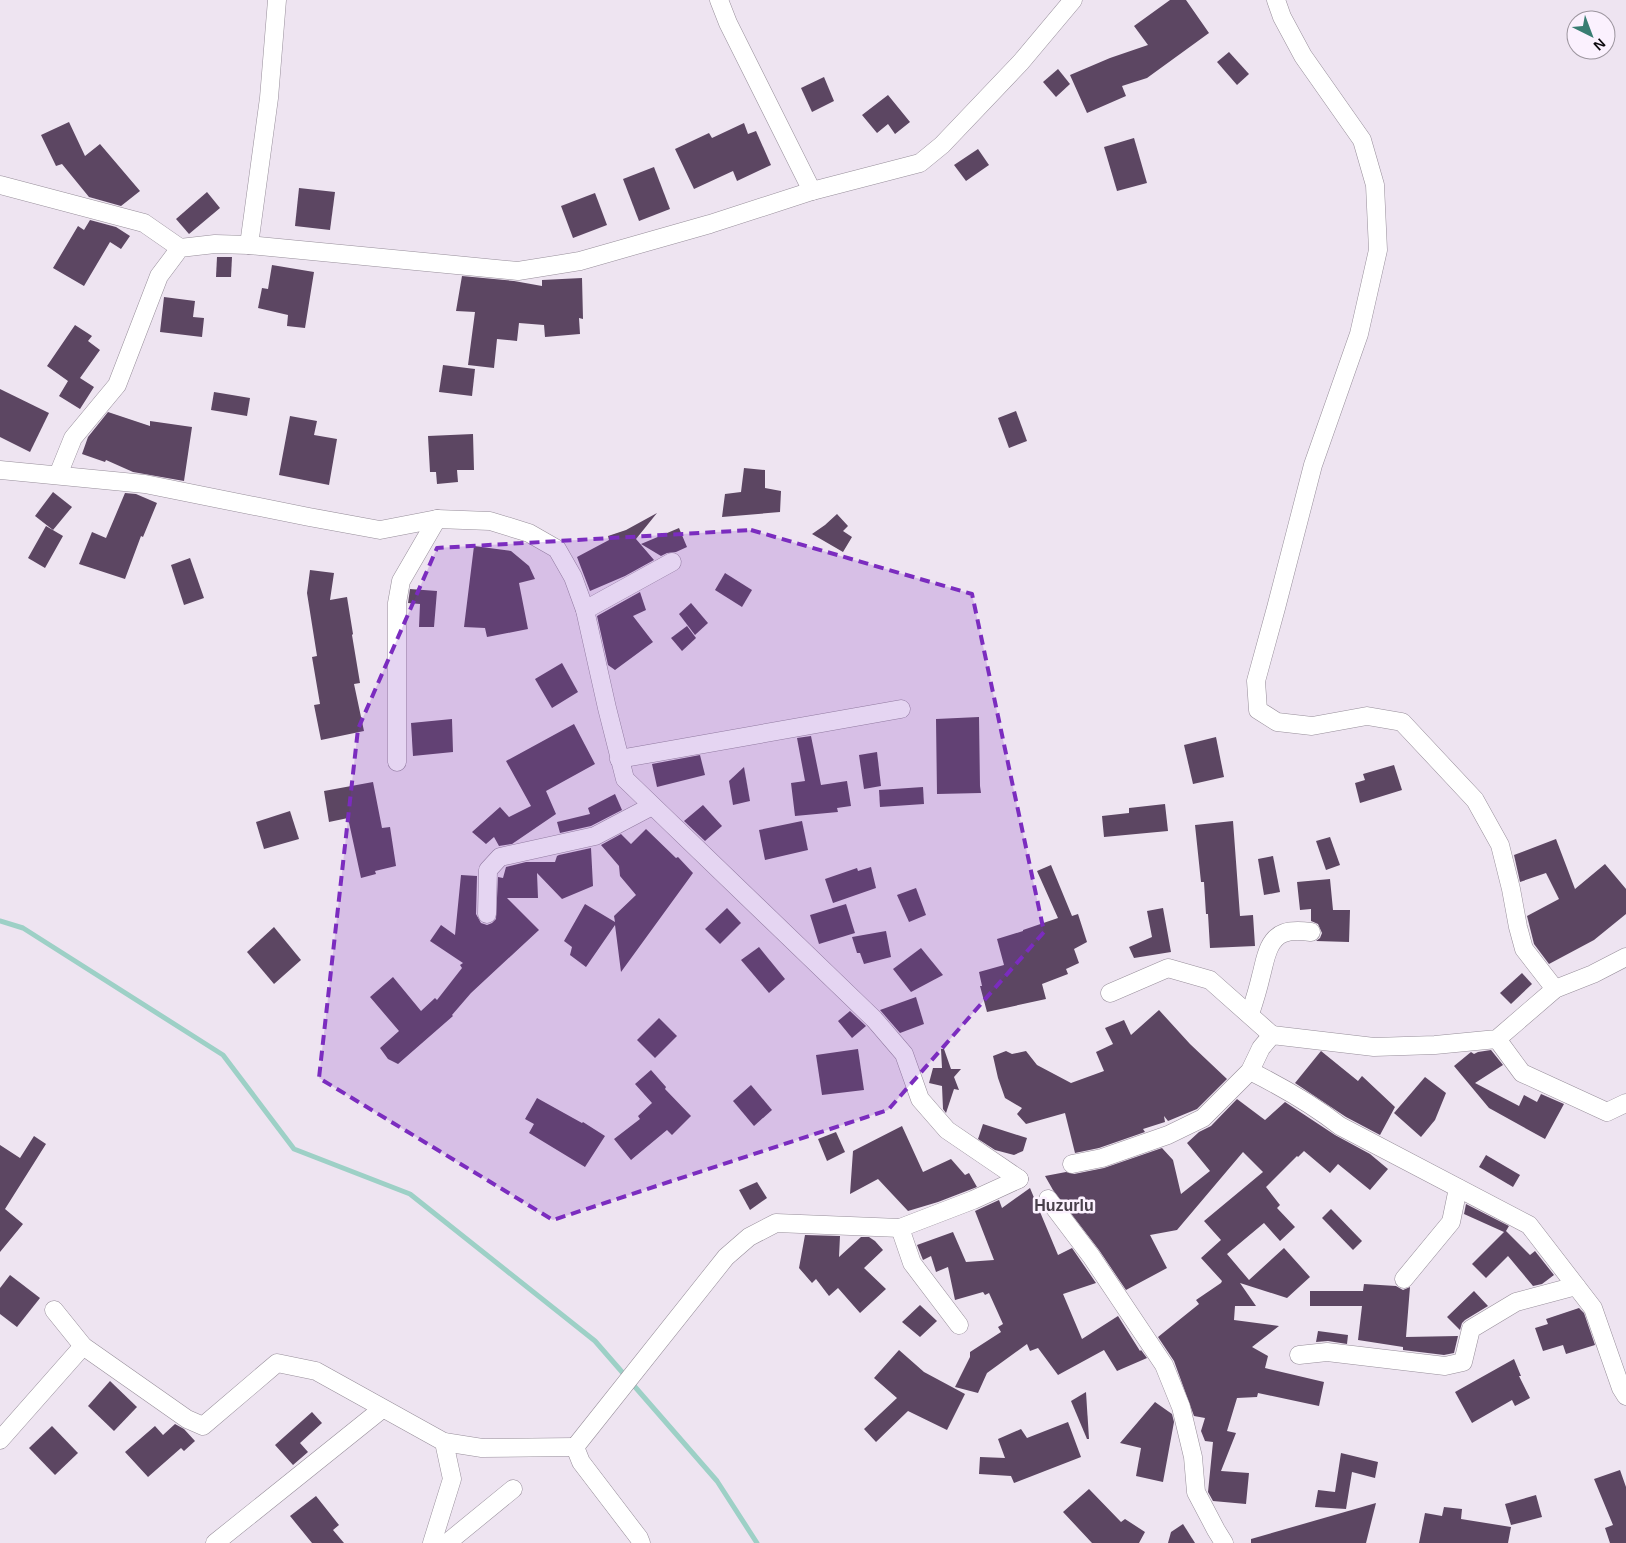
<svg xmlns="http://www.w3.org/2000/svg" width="1626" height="1543" font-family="Arial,sans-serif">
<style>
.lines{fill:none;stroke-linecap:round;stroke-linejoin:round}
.stream{stroke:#9dd0c6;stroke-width:5}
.building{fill:#5c4662}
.minor-casing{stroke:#978e9a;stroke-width:19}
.minor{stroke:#fff;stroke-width:18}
.marked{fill:#7b2cbf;fill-opacity:0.2;stroke:#7b2cbf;stroke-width:4;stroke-dasharray:10 6;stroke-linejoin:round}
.labels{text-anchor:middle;stroke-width:5;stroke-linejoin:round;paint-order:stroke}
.quarter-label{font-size:16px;font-weight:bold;fill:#483f4a;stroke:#fbf1fe}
</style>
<rect width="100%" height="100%" fill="#eee4f1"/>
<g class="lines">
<!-- stream -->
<polyline class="stream" points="0,921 23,928 223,1055 294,1149 410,1194 595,1341 717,1481 757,1543"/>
</g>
<!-- building -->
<g class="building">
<polygon points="1170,0 1186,0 1209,33 1147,78 1122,86 1126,96 1087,113 1070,75 1110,58 1148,45 1134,26"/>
<polygon points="1229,52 1249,74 1237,85 1217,62"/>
<polygon points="1058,69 1070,84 1056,97 1043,82"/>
<polygon points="824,77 834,101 812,112 801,88"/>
<polygon points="888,95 910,122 895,134 888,124 877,133 862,115"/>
<polygon points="69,122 85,156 100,144 140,191 121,206 89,197 62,164 56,166 41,135"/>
<polygon points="744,123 748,134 756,131 771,165 737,181 733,171 694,189 675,149 709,133 712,138"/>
<polygon points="1134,138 1147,183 1117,191 1104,147"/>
<polygon points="978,149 989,165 966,181 954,165"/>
<polygon points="654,167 670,209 639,221 623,179"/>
<polygon points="299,188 335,192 330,230 295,226"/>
<polygon points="207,192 220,208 189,234 176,219"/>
<polygon points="595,193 607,225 573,238 561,206"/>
<polygon points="90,220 116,227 130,236 121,249 110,242 84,286 53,268 78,226 84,230"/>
<polygon points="217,257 232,257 231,277 216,277"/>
<polygon points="272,265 314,272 305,328 287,326 288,315 258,308 262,288 268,289"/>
<polygon points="462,276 514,281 542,286 542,280 582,278 583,319 579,318 580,334 545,337 544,325 519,323 517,341 497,339 494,368 468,365 475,312 456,311"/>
<polygon points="164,297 195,301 193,317 204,318 202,337 160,332"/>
<polygon points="75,325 92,336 88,341 100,350 80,378 94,387 80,409 59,396 68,381 47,366"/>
<polygon points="443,365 475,369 472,396 439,392"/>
<polygon points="0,389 49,413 30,452 0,437"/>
<polygon points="214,392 250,398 247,416 211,410"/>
<polygon points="1016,411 1027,441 1009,448 998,418"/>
<polygon points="108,412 150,426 150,421 192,427 184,481 133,472 106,460 105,462 82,454 88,437"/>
<polygon points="290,416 317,421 314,435 337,439 329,485 279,475"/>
<polygon points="473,434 474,470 457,470 458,482 437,484 436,472 430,472 428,436"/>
<polygon points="744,468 765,470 765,488 781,491 780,512 722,517 725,494 741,492"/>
<polygon points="53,492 72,507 53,530 35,516"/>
<polygon points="125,493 136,494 157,503 143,537 141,536 125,579 79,564 92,532 106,538"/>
<polygon points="657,513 636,539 654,560 625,576 590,591 577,557 609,540 608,536 626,530"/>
<polygon points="837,514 848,526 843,531 852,537 843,552 812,534 825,525"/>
<polygon points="46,526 63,536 45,568 28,558"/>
<polygon points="679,528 687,547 676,552 667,553 661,556 641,544"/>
<polygon points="474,546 511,551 529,566 535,579 519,583 528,629 487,637 485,628 464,627"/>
<polygon points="190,558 204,598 184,605 171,565"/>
<polygon points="310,570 334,573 330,600 347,597 353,634 352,635 360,683 354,684 364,731 321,740 314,705 320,704 312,657 317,656 307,593"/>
<polygon points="725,573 752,590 742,607 715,590"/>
<polygon points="410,589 437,591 434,627 419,627 420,604 408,603"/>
<polygon points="640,592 646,610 633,616 653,642 615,670 608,665 597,616"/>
<polygon points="691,603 708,623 695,635 679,614"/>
<polygon points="687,626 696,638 682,651 671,638"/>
<polygon points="562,663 578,692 552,708 535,679"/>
<polygon points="979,717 980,786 981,793 937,794 936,719"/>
<polygon points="452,719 453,752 413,756 411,723"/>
<polygon points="574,724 595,764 546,791 556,814 512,844 499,846 494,837 486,844 472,832 500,807 509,817 531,806 506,761"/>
<polygon points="811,736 821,785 847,781 851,806 837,808 838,812 795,816 791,783 805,781 797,738"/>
<polygon points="1216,737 1224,777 1193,784 1184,745"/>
<polygon points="877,752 881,786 864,789 859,755"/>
<polygon points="700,755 705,775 657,787 652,764"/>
<polygon points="1394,765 1402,790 1360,803 1355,783 1365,780 1363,774"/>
<polygon points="744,767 750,801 733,805 729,781"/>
<polygon points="373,782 382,828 390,827 396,866 375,871 376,874 361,878 348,818 329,822 324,791"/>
<polygon points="923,787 924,804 880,807 879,790"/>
<polygon points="615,794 622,810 591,826 560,833 557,822 590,814 588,808"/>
<polygon points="1165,804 1168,831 1104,837 1102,816 1129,813 1129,808"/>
<polygon points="703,805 722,826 705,841 684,821"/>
<polygon points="290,811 299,839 264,849 256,822"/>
<polygon points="802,821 808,850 765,860 759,830"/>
<polygon points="1233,821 1240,916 1253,915 1255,946 1210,948 1208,914 1206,914 1204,882 1201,882 1195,825"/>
<polygon points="646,829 676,858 678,857 693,873 621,972 615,925 586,967 570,955 572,947 564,941 585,904 615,922 614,916 636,895 620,876 619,866 601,845 621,834 631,844"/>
<polygon points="1330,837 1340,865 1326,870 1316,841"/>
<polygon points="1556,839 1575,889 1605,864 1626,889 1626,914 1594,940 1549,964 1534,944 1527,916 1559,899 1546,873 1520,882 1514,855"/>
<polygon points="591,848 593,886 562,899 537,873 538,898 507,898 539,930 471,993 452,1015 453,1016 398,1064 388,1059 380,1048 399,1031 370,997 393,977 421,1011 435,998 437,1000 462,968 460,965 463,963 430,941 441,925 455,935 461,875 477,876 476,914 481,923 487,925 492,923 496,919 498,877 503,878 506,867 526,862 555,862 557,856 559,855"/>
<polygon points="1273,856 1280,892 1264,895 1258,859"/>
<polygon points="1051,865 1072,916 1078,914 1087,942 1074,949 1079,963 1066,969 1068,974 1042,984 1046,999 987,1012 980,986 982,986 979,972 1004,965 997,939 1023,931 1023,930 1058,918 1037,871"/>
<polygon points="871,867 876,888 833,903 825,879 857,868 858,871"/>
<polygon points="1330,879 1333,910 1350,910 1349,942 1316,941 1320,938 1322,933 1318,924 1311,921 1311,909 1300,910 1297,882"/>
<polygon points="916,888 926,915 909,922 897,895"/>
<polygon points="846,904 855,933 819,944 810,915"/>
<polygon points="727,908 741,923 720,944 705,929"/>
<polygon points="1163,908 1171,952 1134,958 1129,947 1152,937 1147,911"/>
<polygon points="274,927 301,960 274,984 247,952"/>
<polygon points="886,931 891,957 864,964 860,953 857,953 852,937"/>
<polygon points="759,947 785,979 769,993 741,960"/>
<polygon points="921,948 943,975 911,992 893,969"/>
<polygon points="1522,973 1532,984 1511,1004 1500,993"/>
<polygon points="916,997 924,1024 900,1033 880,1010"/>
<polygon points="1159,1010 1190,1044 1227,1079 1197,1109 1168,1121 1164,1116 1165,1122 1143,1129 1145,1132 1099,1148 1075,1153 1065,1113 1026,1124 1017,1114 1022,1108 1005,1098 998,1078 993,1056 1006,1051 1012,1054 1026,1051 1037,1065 1071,1083 1104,1071 1096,1052 1113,1044 1105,1028 1124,1020 1131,1035"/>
<polygon points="850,1011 866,1026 852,1038 838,1021"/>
<polygon points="659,1018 677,1036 655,1058 637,1040"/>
<polygon points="858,1049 864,1090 822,1095 816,1055"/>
<polygon points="941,1049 944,1049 951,1069 961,1069 954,1077 959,1090 954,1089 946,1113 943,1109 942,1086 929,1083 933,1068 942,1068"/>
<polygon points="1491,1050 1503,1065 1475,1083 1519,1106 1524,1095 1537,1102 1541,1094 1564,1104 1545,1139 1489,1108 1454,1066 1471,1052 1474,1054 1478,1052"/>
<polygon points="1321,1051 1358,1081 1362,1076 1395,1107 1380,1135 1346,1117 1295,1083"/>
<polygon points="651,1070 666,1087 665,1089 691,1116 672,1135 667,1130 631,1160 614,1139 640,1119 638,1116 652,1103 635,1084"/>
<polygon points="1425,1077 1446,1093 1435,1120 1421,1137 1394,1113"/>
<polygon points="751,1085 772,1110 754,1126 733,1101"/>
<polygon points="537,1098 582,1123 583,1122 605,1136 585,1167 529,1133 534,1124 525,1119"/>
<polygon points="1237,1099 1265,1120 1285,1102 1335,1135 1370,1154 1388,1169 1370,1190 1338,1164 1330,1173 1304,1151 1298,1157 1297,1156 1266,1187 1280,1205 1277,1208 1295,1227 1280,1241 1264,1223 1227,1254 1249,1280 1284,1248 1310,1277 1287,1298 1240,1283 1256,1306 1235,1306 1234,1320 1279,1326 1252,1347 1268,1356 1265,1368 1324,1382 1319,1406 1258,1393 1257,1397 1237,1398 1227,1431 1236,1433 1221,1471 1249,1473 1246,1504 1213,1501 1208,1492 1213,1442 1205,1441 1201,1431 1205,1418 1194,1416 1174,1361 1158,1337 1199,1304 1196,1300 1221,1283 1222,1281 1201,1258 1221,1240 1204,1221 1263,1172 1243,1152 1177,1230 1150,1235 1167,1268 1126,1290 1099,1250 1053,1190 1045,1176 1066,1172 1074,1174 1104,1168 1162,1148 1173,1160 1181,1194 1210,1171 1187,1143 1199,1132 1211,1126"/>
<polygon points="983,1124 1027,1138 1023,1151 1014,1155 995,1150 978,1139"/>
<polygon points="902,1126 923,1172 951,1159 965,1175 969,1173 977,1187 938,1202 908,1211 878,1179 850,1194 853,1151"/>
<polygon points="836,1132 845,1152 827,1161 818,1139"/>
<polygon points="34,1136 46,1144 5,1209 23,1224 0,1252 0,1145 20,1158"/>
<polygon points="1486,1155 1520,1175 1513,1187 1479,1167"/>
<polygon points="757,1182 767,1198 750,1210 739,1190"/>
<polygon points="1030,1188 1058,1255 1072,1248 1096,1283 1063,1294 1082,1339 1118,1316 1140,1351 1141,1350 1147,1358 1117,1371 1104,1350 1058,1375 1038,1348 1030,1351 1027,1344 987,1373 978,1393 955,1387 970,1357 970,1352 1001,1332 998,1327 1003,1324 989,1293 985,1295 983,1292 955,1300 948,1267 936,1272 931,1256 923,1260 917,1245 953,1232 966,1262 994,1260 975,1211 999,1200 1002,1208"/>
<polygon points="1466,1204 1509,1226 1506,1231 1530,1255 1535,1251 1554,1275 1542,1284 1533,1286 1508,1256 1486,1278 1472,1264 1504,1232 1464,1214"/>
<polygon points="1331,1209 1362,1241 1353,1250 1322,1218"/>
<polygon points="805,1235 840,1236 839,1257 861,1237 869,1237 875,1241 883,1250 864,1268 886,1289 860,1313 838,1288 829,1296 816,1279 812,1283 799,1268"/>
<polygon points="10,1275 40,1298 17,1327 0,1314 0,1288"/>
<polygon points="1364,1284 1396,1286 1403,1290 1410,1287 1406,1337 1458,1336 1454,1353 1444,1355 1403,1350 1403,1347 1358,1340 1362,1306 1310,1306 1310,1291 1363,1291"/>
<polygon points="1474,1291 1488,1306 1465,1320 1462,1323 1460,1330 1447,1317"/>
<polygon points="920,1305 937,1321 920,1337 902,1322"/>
<polygon points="1579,1308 1584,1313 1595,1345 1566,1354 1563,1345 1543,1351 1535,1328 1548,1324 1546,1319"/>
<polygon points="1318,1331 1348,1335 1347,1344 1328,1341 1316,1342"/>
<polygon points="899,1350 924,1372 965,1394 947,1430 908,1411 876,1442 864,1429 897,1398 874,1378"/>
<polygon points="1514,1359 1521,1376 1519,1376 1530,1398 1515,1406 1512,1400 1472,1423 1455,1392"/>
<polygon points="110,1381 137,1407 114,1431 88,1406"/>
<polygon points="1086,1392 1089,1439 1087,1439 1071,1401"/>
<polygon points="1155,1402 1172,1414 1174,1422 1163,1482 1136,1476 1141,1448 1120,1443"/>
<polygon points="312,1412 322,1423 300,1443 308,1452 293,1465 275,1445"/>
<polygon points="1068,1422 1081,1457 1014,1483 1011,1476 979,1474 980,1457 1005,1458 998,1439 1021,1429 1027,1438"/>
<polygon points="175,1424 184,1429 195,1441 184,1451 181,1448 148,1477 125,1452 155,1426 163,1435"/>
<polygon points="52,1426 78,1453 55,1475 29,1448"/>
<polygon points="1341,1453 1378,1462 1375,1478 1352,1472 1346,1509 1315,1507 1318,1490 1335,1492"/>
<polygon points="1620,1470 1626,1487 1626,1543 1610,1543 1605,1528 1613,1525 1594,1479"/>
<polygon points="1089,1489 1121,1522 1125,1519 1145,1532 1139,1543 1092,1543 1063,1512"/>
<polygon points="1536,1495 1542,1517 1511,1525 1505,1504"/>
<polygon points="316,1496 339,1525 333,1530 344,1543 312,1543 290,1516"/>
<polygon points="1376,1503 1366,1543 1251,1543 1251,1539"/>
<polygon points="1444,1507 1462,1509 1461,1519 1511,1527 1508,1543 1419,1543 1425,1513 1442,1516"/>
<polygon points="1183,1524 1195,1543 1168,1543 1171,1532"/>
</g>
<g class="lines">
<!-- minor casing -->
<g class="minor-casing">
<g id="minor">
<polyline points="719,0 728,23 812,191"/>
<polyline points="1276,0 1282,17 1303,56 1362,140 1375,185 1378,250 1359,334 1313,465 1276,608 1256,681 1258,710 1277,722 1312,726 1367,716 1402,722 1475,800 1500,845 1511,889 1518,927 1524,949 1555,989"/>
<polyline points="0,185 144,223 180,248"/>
<polyline points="249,245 269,98 277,0"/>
<polyline points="0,470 145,484 309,517 380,530 437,519 490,521 529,533 557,549 573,577 585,610 607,708 625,779 874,1019 904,1054 920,1099 947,1130 1019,1179"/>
<polyline points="58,475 73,438 117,385 159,276 180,248 215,244 249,245 518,271 580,261 710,224 812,191 920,163 942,145 1021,62 1073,0"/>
<polyline points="585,610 672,562"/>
<polyline points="619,759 901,709"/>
<polyline points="397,762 397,603 401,581 437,519"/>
<polyline points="487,914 488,870 500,857 595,836 652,806"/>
<polyline points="1110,993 1168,968 1210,980 1272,1035"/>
<path d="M1250,1014C1254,1002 1258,989 1261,976C1265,962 1267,939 1284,933C1292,930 1303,931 1311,932"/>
<polyline points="1497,1039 1522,1073 1607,1112 1626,1103"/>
<path d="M1250,1071C1282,1087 1312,1104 1340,1126L1529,1225L1593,1308L1621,1388L1626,1396"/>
<polyline points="1072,1164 1102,1158 1168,1135 1203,1118 1250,1071 1261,1048 1272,1035 1374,1047 1435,1045 1497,1039 1555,989 1593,974 1626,957"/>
<polyline points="1048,1199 1091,1256 1164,1365 1181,1407 1193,1457 1196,1492 1216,1530 1224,1543"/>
<polyline points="900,1228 912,1263 959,1325"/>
<polyline points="1404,1279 1451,1222 1458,1188"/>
<polyline points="54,1310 83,1346 187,1419 203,1426 277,1363 316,1371 444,1442 482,1448 575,1447"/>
<polyline points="1299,1355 1327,1352 1445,1366 1463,1362 1471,1329 1516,1302 1576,1286"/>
<polyline points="0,1440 83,1346"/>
<polyline points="575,1447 726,1257 749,1237 776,1223 900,1228 973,1200 1019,1179"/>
<polyline points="575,1447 581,1462 639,1538 641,1543"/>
<polyline points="215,1543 382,1409"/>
<polyline points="432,1543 452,1479 444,1442"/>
<polyline points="447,1543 513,1489"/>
</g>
</g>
<!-- minor -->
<use href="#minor" class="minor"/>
</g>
<!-- marked area -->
<path class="marked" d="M751,530L972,594L1044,932L888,1110L553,1220L319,1078L358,729L437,548Z"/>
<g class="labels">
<!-- quarter labels -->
<g class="quarter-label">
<text x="1064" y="1211">Huzurlu</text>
</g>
</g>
<!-- north arrow -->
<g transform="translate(1591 35) rotate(138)"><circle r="24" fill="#fbf1fe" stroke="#9c959e"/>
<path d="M0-4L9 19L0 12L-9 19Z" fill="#387d72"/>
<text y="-8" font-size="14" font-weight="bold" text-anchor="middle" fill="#0e0b0f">N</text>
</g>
</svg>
